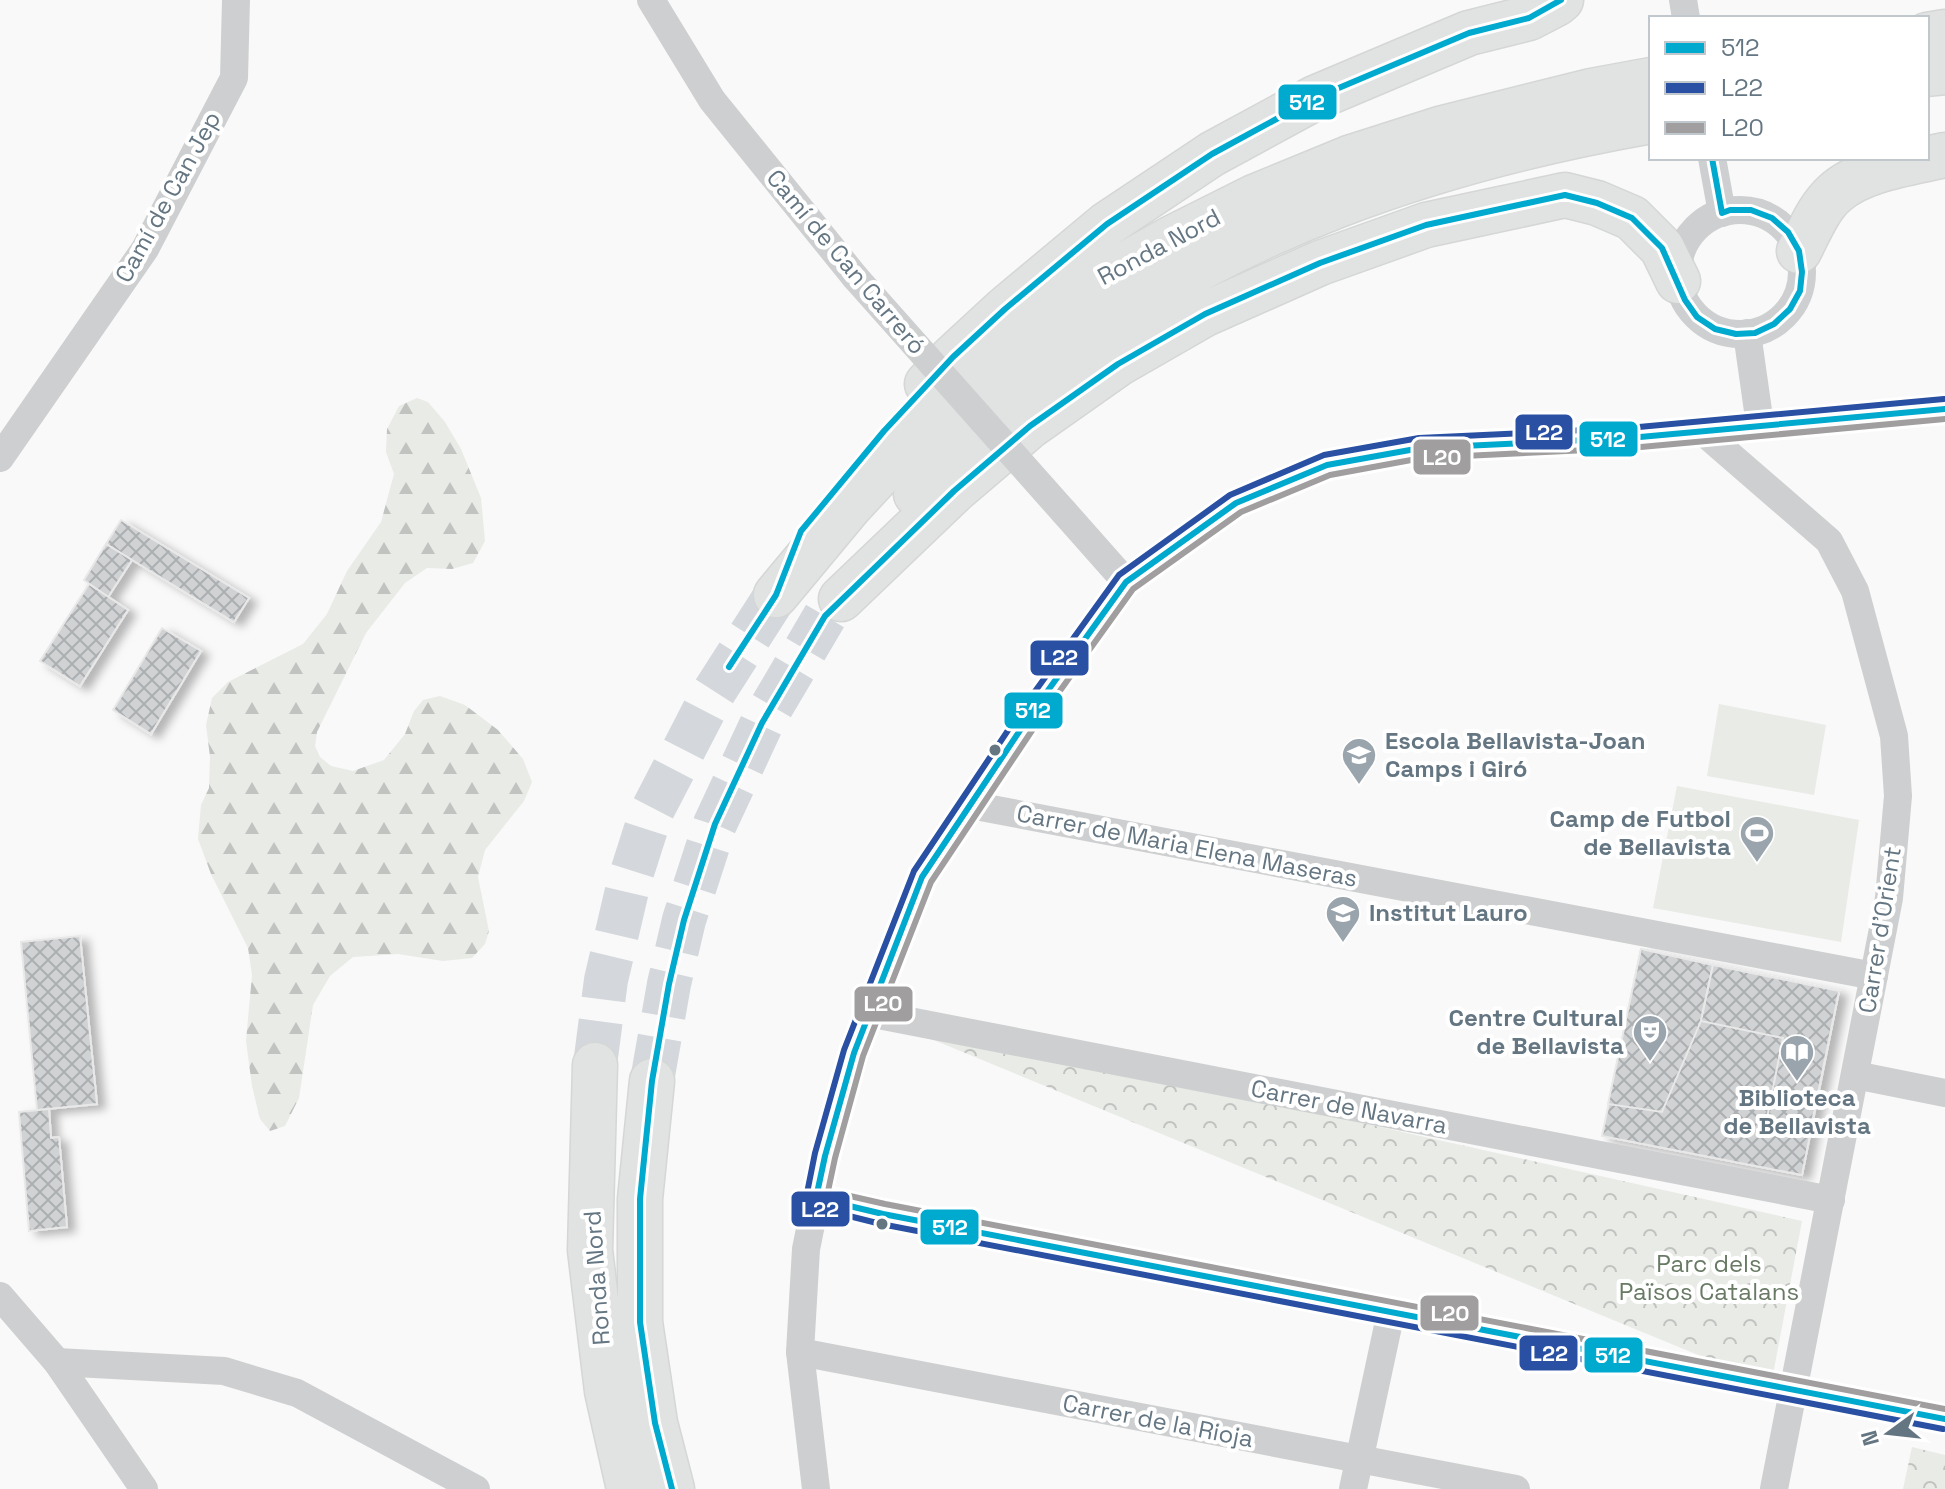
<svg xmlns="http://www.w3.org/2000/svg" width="1945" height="1489" font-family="'Space Grotesk',sans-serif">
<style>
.forest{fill:url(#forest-firs)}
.park{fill:url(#park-crowns)}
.pitch{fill:#e8ebe6}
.building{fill:url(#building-cross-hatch);stroke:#e8e8e8;stroke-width:2;filter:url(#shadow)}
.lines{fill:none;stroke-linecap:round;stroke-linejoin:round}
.highway-tunnel{stroke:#d4d8dc;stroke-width:44;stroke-dasharray:44 22;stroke-linecap:butt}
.highway-casing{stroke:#d5d6d6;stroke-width:47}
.street{stroke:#cecfd0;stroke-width:28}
.highway{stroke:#e1e2e2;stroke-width:44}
.street-bridge{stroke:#cecfd0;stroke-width:28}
.bus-1-casing{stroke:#fff;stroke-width:12}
.bus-2-casing{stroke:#fff;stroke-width:12}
.bus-3-casing{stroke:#fff;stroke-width:12}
.bus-1{stroke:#00a9ce;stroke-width:6}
.bus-2{stroke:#2950a3;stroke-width:6}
.bus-3{stroke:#a09e9e;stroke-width:6}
.bus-dot{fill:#657683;stroke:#fff;stroke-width:3}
.labels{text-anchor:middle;stroke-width:8;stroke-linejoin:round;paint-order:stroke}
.street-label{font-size:24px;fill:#657683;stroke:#fff}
.poi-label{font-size:24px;font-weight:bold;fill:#657683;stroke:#fff;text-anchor:start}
.park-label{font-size:24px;fill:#687a64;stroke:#fff}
.line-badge{stroke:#fff;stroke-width:3}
.badge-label{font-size:22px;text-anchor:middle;font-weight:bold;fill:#fff}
</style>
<defs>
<pattern id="forest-firs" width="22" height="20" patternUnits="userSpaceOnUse" patternTransform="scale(2)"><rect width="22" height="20" fill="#e8ebe6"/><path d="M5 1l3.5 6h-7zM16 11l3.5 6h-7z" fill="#c0c3c0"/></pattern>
<pattern id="park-crowns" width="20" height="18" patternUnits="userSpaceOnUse" patternTransform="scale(2)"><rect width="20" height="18" fill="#e8ebe6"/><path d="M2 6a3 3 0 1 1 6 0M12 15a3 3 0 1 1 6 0" fill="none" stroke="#c0c3c0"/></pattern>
<pattern id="building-cross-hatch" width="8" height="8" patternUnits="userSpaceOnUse" patternTransform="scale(2)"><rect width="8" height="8" fill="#d0d2d3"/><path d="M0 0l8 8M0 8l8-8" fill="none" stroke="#acafb1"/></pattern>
<filter id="shadow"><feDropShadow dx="8" dy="4.5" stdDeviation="4" flood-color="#0004"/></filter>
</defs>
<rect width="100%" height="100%" fill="#f9f9f9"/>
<!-- forest -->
<polygon class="forest" points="417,398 428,402 445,422 461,449 481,498 485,541 473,563 452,569 427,568 405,583 366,633 317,732 315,746 320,757 331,766 353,771 384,760 405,734 414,711 423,700 440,696 465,705 498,730 523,759 532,782 524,801 485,850 478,877 489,931 485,944 472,958 443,961 398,954 353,957 330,976 313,1005 299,1098 285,1126 270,1131 260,1119 252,1086 246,1041 252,975 248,948 211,874 198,839 201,805 209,788 210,757 206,725 212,698 228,682 303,644 327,614 347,571 381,522 394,474 386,452 387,429 399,406"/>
<!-- park -->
<g class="park">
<polygon points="868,1013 1802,1221 1771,1385"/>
<polygon points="1912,1447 1945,1455 1945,1489 1903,1489"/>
</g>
<!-- pitch -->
<g class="pitch">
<polygon points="1719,704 1826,725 1814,795 1707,776"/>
<polygon points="1677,786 1859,820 1841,942 1653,908"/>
</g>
<!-- building -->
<g class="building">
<polygon points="121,520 249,598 234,622 106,544"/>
<polygon points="106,544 132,560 108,597 84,580"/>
<polygon points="89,584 128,610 80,686 40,661"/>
<polygon points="162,628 201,651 151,734 113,710"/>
<polygon points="80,936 97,1104 37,1110 21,942"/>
<polygon points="1641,949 1839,991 1802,1175 1602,1136"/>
<polygon points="1641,949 1713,965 1701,1021 1662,1112 1608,1104"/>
<polygon points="1713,965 1839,991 1809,1137 1765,1128 1783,1038 1701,1021"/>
<polygon points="49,1109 51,1138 59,1137 67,1227 29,1231 19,1112"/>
</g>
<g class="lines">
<!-- highway-tunnel -->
<g class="highway-tunnel">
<polyline points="595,1065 606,980 629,882 651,813 712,695 776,595"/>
<polyline points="652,1081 669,984 684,920 715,824 762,723 825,616"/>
</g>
<!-- highway casing -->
<g class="highway-casing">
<g id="highway">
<polyline points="1927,35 1945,32"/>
<polyline points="1927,74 1945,72"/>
<path d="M1799,251C1809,232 1818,208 1835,193C1861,169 1911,163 1945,155"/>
<polyline points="927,384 953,357 1005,309 1107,224 1212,154 1315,98 1469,33 1529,18 1556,4 1561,0"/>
<path d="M916,494C931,477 945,460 960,444C977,427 996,411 1014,395C1026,385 1038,373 1051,363C1228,229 1434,159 1651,121"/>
<polyline points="776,595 850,506 939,410 1003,353 1092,283 1172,238 1254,197 1349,158 1443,128 1591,91 1651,80"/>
<polyline points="841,599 954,491 1030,426 1118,364 1205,314 1320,263 1426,225 1565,195 1597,203 1632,218 1662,248 1678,281"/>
<polyline points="595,1065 590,1250 607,1391 629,1489"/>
<polyline points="652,1081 640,1199 640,1322 655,1423 672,1489"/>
</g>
</g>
<!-- street -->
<g class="street">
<polyline points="651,0 712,100 855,277"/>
<polyline points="1683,0 1686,18"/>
<polyline points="1712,158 1722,213"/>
<circle cx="1740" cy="272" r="62"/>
<polyline points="1747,333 1760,425"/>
<polyline points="1702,431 1829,541 1855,591 1894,736 1898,796 1889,898 1774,1489"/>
<polyline points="0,458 145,249 234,78 236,0"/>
<polyline points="1064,512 1126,582"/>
<polyline points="970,805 1874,976"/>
<polyline points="868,1013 1831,1200"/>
<polyline points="1855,1075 1945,1093"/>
<polyline points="816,1198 883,1214 1945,1419"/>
<polyline points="0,1296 57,1362 144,1489"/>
<polyline points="800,1352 1516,1489"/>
<polyline points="57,1362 224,1371 297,1393 476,1489"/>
<polyline points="816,1489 800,1352 806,1249 825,1156 860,1037 922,877 1031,714 1126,582 1236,503 1327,465 1421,448 1629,438 1812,420 1945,409"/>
<polyline points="1353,1489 1391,1312"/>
</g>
<!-- highway -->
<use href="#highway" class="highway"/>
<!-- street-bridge -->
<polyline class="street-bridge" points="855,277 1064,512"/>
<!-- bus-1 casing -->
<g class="bus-1-casing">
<g id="bus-1">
<polyline points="1945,409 1629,438 1421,448 1327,465 1236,503 1126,582 1031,714 922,877 854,1053 825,1156 816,1198 883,1214 1945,1419"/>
<polyline points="729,667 776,595 801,531 884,431 953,357 1005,309 1107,224 1212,154 1315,98 1469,33 1529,18 1561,0"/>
<polyline points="672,1489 655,1423 640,1322 640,1199 652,1081 669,984 684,920 715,824 762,723 825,616 954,491 1030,426 1118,364 1205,314 1320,263 1426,225 1565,195 1597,203 1632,218 1662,248 1685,300 1697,317 1715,329 1736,334 1755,333 1774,324 1790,309 1800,291 1802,272 1799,251 1788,232 1772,218 1751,210 1730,210 1722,213 1712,158"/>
</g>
</g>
<!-- bus-2 casing -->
<g class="bus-2-casing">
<polyline id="bus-2" points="1943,1429 881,1224 813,1207 808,1204 806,1198 815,1153 844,1050 914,871 1023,708 1119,575 1230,495 1324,455 1419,438 1628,428 1944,399"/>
</g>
<!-- bus-3 casing -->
<g class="bus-3-casing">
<polyline id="bus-3" points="1945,419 1630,448 1422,458 1330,475 1241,512 1133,589 1039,720 931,882 863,1056 835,1158 828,1191 885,1204 1945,1409"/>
</g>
<!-- bus-1 -->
<use href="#bus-1" class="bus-1"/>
<!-- bus-2 -->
<use href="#bus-2" class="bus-2"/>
<!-- bus-3 -->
<use href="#bus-3" class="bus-3"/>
</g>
<!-- icons -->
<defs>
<g id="school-pin" transform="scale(1.8)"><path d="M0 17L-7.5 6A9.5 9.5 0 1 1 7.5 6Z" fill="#99a4ac" stroke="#fff"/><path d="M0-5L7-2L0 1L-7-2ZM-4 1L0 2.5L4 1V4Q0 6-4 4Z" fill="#fff"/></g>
<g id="stadium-pin" transform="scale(1.8)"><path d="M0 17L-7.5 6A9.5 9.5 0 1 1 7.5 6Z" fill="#99a4ac" stroke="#fff"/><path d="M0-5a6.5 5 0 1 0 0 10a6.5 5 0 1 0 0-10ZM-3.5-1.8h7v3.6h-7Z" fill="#fff"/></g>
<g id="theatre-pin" transform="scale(1.8)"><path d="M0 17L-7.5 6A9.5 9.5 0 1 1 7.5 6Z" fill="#99a4ac" stroke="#fff"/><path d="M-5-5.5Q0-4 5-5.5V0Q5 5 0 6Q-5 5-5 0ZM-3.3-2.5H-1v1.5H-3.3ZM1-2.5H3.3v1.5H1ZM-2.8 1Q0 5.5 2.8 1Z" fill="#fff"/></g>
<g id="library-pin" transform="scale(1.8)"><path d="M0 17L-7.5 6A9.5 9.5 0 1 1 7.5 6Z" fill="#99a4ac" stroke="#fff"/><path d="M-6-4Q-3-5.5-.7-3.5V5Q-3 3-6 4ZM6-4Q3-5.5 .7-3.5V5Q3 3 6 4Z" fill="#fff"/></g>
</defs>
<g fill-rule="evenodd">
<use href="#school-pin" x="1359" y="755"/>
<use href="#stadium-pin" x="1757" y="833"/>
<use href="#school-pin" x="1343" y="913"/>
<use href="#theatre-pin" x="1650" y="1032"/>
<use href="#library-pin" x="1797" y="1052"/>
</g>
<!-- markers -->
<g class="bus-dot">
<circle cx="995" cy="750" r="7"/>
<circle cx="882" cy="1224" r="7"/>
</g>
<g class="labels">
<!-- street labels -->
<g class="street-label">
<text transform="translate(168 197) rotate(-61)" y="8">Camí de Can Jep</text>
<text transform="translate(1159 247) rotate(-28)" y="8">Ronda Nord</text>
<text transform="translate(846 262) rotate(50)" y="8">Camí de Can Carreró</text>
<text transform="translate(1187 846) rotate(11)" y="8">Carrer de Maria Elena Maseras</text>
<text transform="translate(1880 930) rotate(-81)" y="8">Carrer d'Orient</text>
<text transform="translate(1349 1107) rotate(11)" y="8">Carrer de Navarra</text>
<text transform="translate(597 1278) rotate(-94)" y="8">Ronda Nord</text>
<text transform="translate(1158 1421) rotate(11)" y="8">Carrer de la Rioja</text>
</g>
<!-- poi labels -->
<g class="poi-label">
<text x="1385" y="749">Escola Bellavista-Joan<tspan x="1385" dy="28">Camps i Giró</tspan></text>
<text x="1731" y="827" text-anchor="end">Camp de Futbol<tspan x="1731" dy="28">de Bellavista</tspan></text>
<text x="1369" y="921">Institut Lauro</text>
<text x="1624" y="1026" text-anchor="end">Centre Cultural<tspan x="1624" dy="28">de Bellavista</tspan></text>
<text x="1797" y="1106" text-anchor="middle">Biblioteca<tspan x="1797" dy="28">de Bellavista</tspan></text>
</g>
<!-- park labels -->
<g class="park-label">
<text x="1709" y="1272">Parc dels<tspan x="1709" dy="28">Països Catalans</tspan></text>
</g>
</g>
<g class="line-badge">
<rect x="1277" y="83" width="61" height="38" rx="8" fill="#00a9ce"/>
<rect x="1514" y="413" width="60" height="38" rx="8" fill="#2950a3"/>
<rect x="1578" y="420" width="61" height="38" rx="8" fill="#00a9ce"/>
<rect x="1412" y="438" width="60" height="38" rx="8" fill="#a09e9e"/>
<rect x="1029" y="639" width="61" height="38" rx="8" fill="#2950a3"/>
<rect x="1003" y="691" width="61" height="39" rx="8" fill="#00a9ce"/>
<rect x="853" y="985" width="61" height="38" rx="8" fill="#a09e9e"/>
<rect x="790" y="1190" width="61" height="38" rx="8" fill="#2950a3"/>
<rect x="919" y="1208" width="61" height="38" rx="8" fill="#00a9ce"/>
<rect x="1419" y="1294" width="61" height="38" rx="8" fill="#a09e9e"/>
<rect x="1518" y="1334" width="61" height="38" rx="8" fill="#2950a3"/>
<rect x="1583" y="1336" width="61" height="38" rx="8" fill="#00a9ce"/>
</g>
<g class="badge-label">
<text x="1307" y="110">512</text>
<text x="1544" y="440">L22</text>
<text x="1608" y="447">512</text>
<text x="1442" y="465">L20</text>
<text x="1059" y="665">L22</text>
<text x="1033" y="718">512</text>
<text x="883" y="1011">L20</text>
<text x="820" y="1217">L22</text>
<text x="950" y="1235">512</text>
<text x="1450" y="1321">L20</text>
<text x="1549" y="1361">L22</text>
<text x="1613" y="1363">512</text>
</g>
<!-- legend -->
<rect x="1649" y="16" width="280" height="144" fill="#ffffff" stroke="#c1c8cd" stroke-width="2"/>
<rect x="1665" y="42" width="40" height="12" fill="#00a9ce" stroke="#c1c8cd" stroke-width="2"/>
<text x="1721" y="56" font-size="24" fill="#657683">512</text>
<rect x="1665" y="82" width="40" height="12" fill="#2950a3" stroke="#c1c8cd" stroke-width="2"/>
<text x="1721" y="96" font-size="24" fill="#657683">L22</text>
<rect x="1665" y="122" width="40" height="12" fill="#a09e9e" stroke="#c1c8cd" stroke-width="2"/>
<text x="1721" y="136" font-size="24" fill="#657683">L20</text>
<!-- north arrow -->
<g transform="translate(1889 1433) rotate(255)" stroke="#ffffff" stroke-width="6" paint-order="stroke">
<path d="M0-6L14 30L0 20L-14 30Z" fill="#657683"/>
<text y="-12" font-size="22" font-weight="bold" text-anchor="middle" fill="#657683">N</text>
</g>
</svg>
